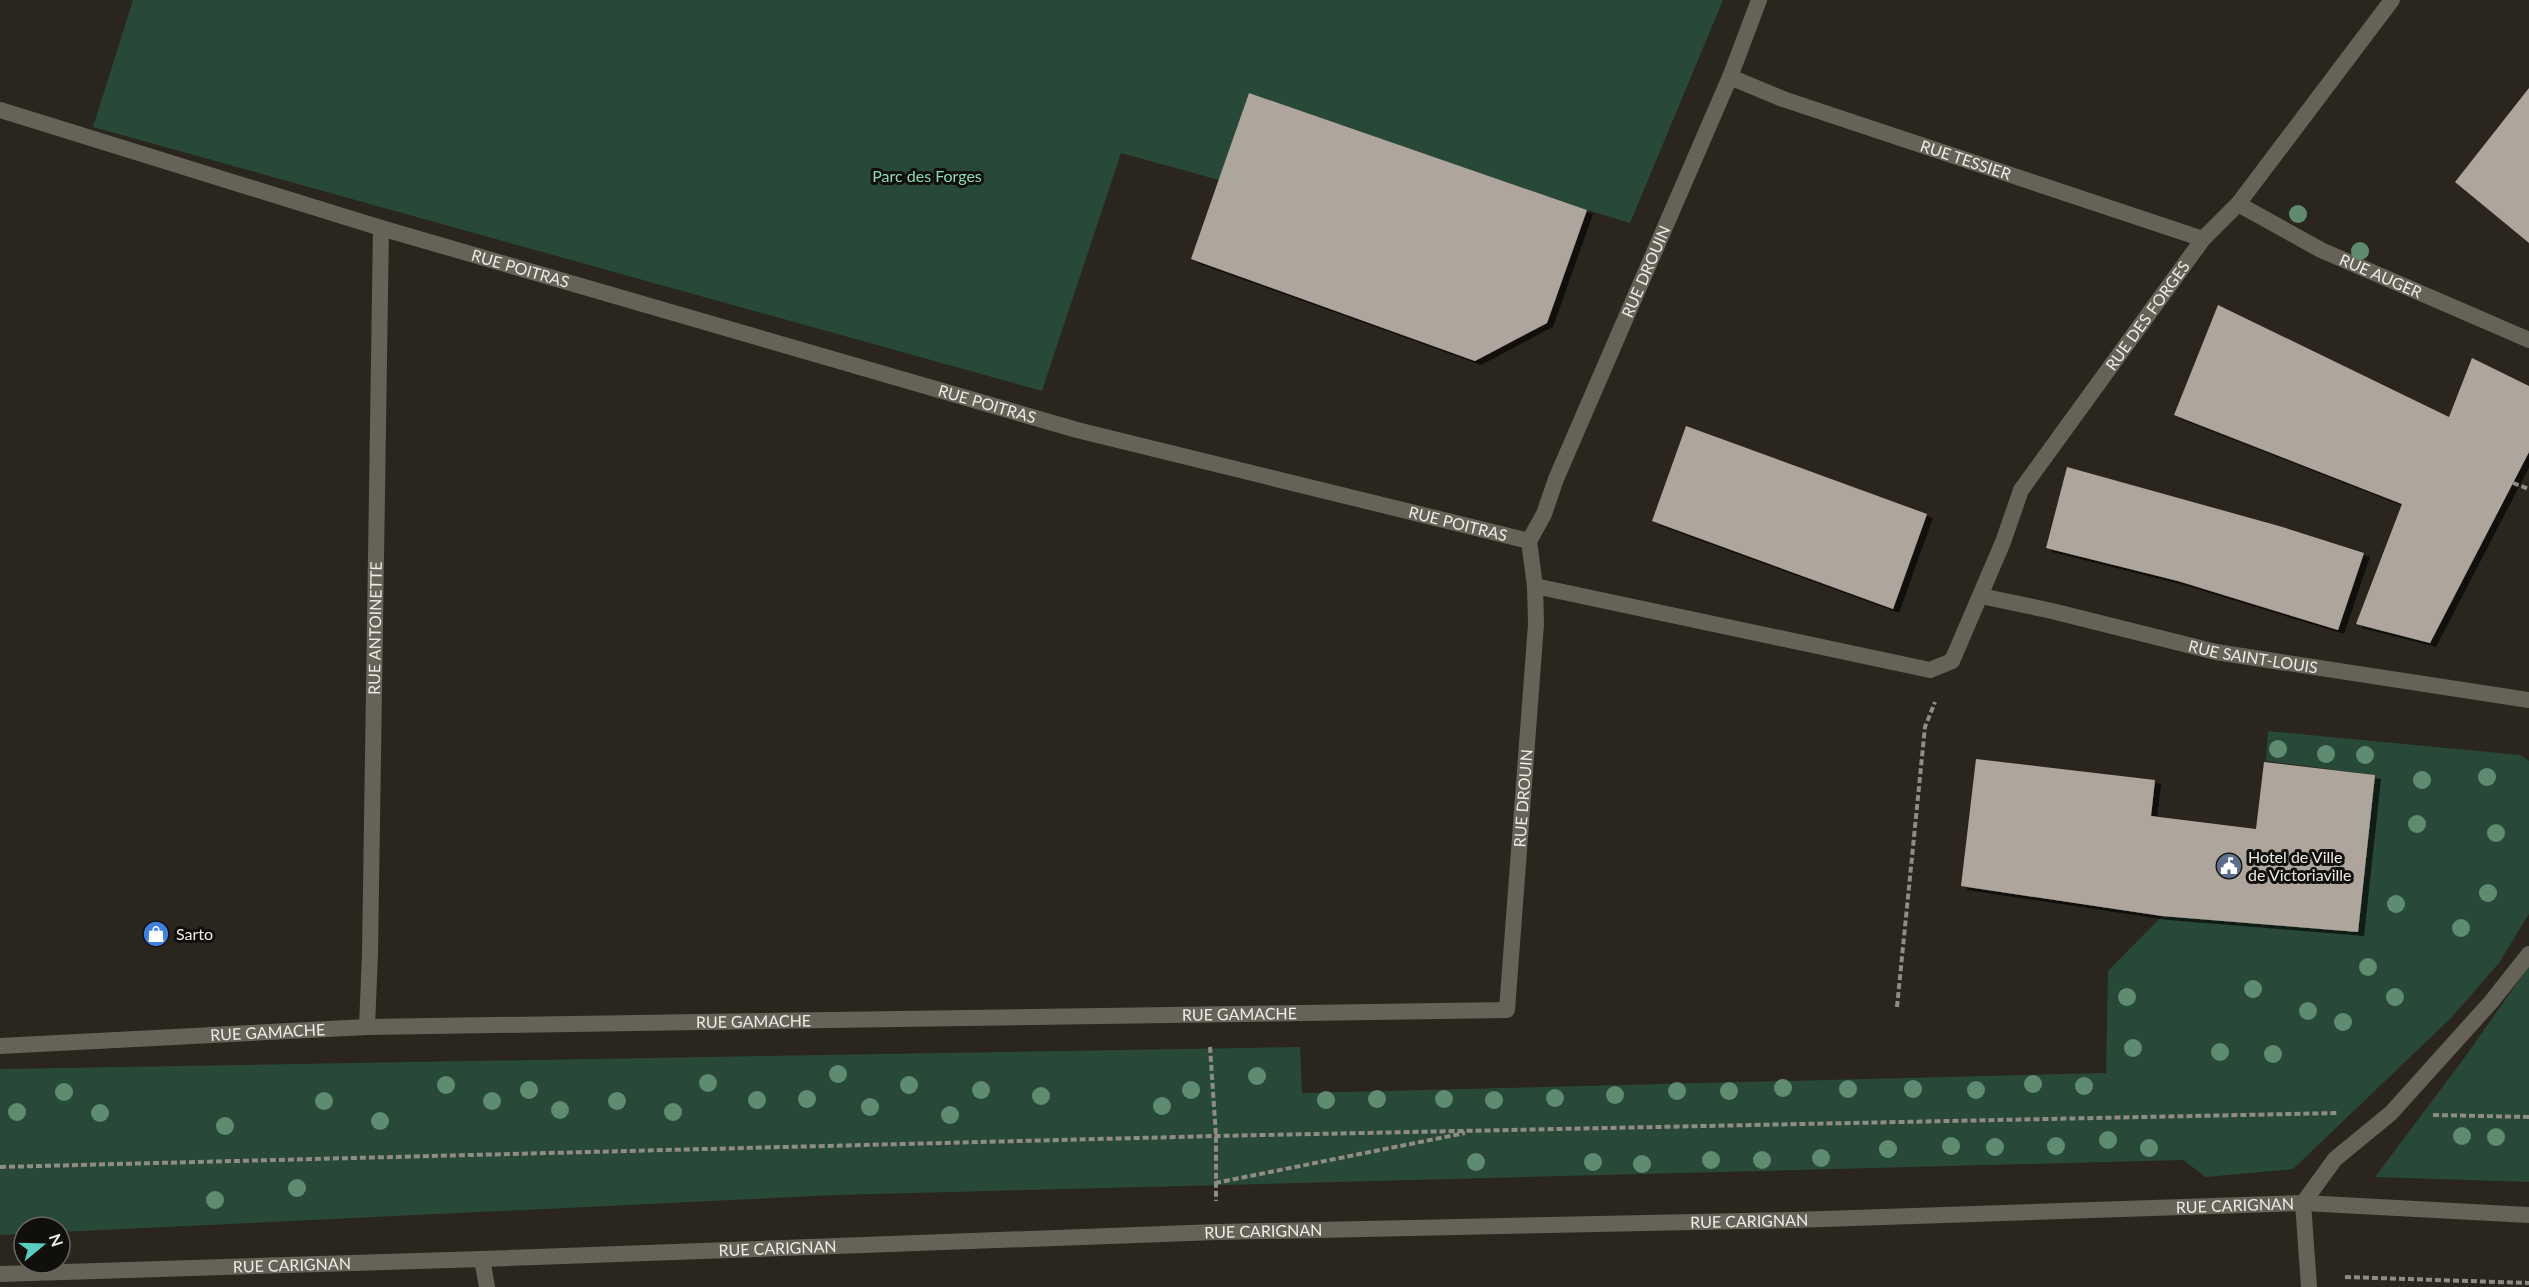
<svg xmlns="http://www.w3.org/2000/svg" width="2529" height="1287" font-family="Lato,sans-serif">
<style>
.green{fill:#284838}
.building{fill:#aea69d;filter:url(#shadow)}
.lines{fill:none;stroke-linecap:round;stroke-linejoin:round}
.path{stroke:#8f8c85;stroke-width:4;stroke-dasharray:6 3;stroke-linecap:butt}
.minor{stroke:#676258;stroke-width:16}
.tertiary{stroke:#676258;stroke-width:16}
.tree{fill:#5f8b71}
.labels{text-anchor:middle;stroke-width:6;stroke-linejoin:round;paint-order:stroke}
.street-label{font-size:16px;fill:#edebe5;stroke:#110f0b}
.park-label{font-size:16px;fill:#8addb5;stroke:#110f0b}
.poi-label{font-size:16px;fill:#edebe5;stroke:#110f0b;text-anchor:start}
</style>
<defs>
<filter id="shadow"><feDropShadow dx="6" dy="4" stdDeviation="0" flood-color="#0009"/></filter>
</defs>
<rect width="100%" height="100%" fill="#2a261d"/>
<!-- green -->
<g class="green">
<polygon points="133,0 1723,0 1630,223 1587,210 1249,93 1219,180 1121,153 1042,391 93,127"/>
<polygon points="2268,731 2520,755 2529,761 2529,914 2499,963 2451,1018 2293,1169 2206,1177 2183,1160 836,1195 60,1232 60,1227 24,1227 24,1234 0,1235 0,1069 1300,1047 1302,1093 2106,1073 2108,971 2162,916 2358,932 2375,775 2266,761"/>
<polygon points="2529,966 2529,1182 2375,1177 2465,1057"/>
</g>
<!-- building -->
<g class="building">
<polygon points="2529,88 2529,243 2455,182"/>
<polygon points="1249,93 1587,210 1547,323 1475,361 1191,259"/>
<polygon points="2218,305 2449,417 2472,358 2529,386 2529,452 2430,643 2356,624 2402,504 2174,415"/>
<polygon points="1686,426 1927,514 1893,609 1652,521"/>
<polygon points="2067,467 2279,526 2364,553 2338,630 2178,581 2046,548"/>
<polygon points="1976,759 2155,780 2151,816 2256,829 2264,762 2375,775 2358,932 2162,916 1961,886"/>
</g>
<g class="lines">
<!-- path -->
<g class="path">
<polyline points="2513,483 2529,489"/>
<polyline points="1897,1007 1925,727 1935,702"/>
<polyline points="1210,1047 1216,1136 1216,1201"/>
<polyline points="2433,1115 2529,1117"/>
<polyline points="0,1167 1216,1136 2339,1113"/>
<polyline points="1215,1183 1465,1133"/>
<polyline points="2345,1277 2529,1283"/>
</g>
<!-- minor -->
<g class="minor">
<path id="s1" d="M1730,77L1783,99L2203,239"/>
<path id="s2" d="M0,110L381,228L1077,430L1529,541L1535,586L1930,670L1952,661L2003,542L2021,490L2203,239L2238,204L2392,0"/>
<path id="s3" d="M2238,204L2321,250L2529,340"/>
<path id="s4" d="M1529,541L1544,514L1556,479L1730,77L1759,0"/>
<path id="s5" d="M1981,596L2052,611L2216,652L2529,700"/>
<path id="s6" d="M367,1027L370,954L381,228"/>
<path id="s7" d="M0,1046L367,1027L1507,1010L1536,624L1535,586"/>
<polyline points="2303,1203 2309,1287"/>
<polyline points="482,1259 487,1287"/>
<path id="s8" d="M0,1274L482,1259L1217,1232L1793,1220L2303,1203L2529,1215"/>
</g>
<!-- tertiary -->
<polyline class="tertiary" points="2303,1203 2335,1159 2391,1113 2491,1002 2529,954"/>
</g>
<!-- trees -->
<g class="tree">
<circle cx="2298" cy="214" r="9"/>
<circle cx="2360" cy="251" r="9"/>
<circle cx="2278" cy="749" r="9"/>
<circle cx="2326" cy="754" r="9"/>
<circle cx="2365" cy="755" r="9"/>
<circle cx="2487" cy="777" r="9"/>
<circle cx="2422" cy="780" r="9"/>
<circle cx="2417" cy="824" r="9"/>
<circle cx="2496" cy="833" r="9"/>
<circle cx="2488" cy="893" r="9"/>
<circle cx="2396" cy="904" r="9"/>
<circle cx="2461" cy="928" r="9"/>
<circle cx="2368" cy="967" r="9"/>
<circle cx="2253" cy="989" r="9"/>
<circle cx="2127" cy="997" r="9"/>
<circle cx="2395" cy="997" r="9"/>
<circle cx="2308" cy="1011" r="9"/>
<circle cx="2343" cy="1022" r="9"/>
<circle cx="2133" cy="1048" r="9"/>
<circle cx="2220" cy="1052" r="9"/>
<circle cx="2273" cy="1054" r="9"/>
<circle cx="838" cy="1074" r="9"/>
<circle cx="1257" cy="1076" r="9"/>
<circle cx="708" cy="1083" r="9"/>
<circle cx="2033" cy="1084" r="9"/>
<circle cx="446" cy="1085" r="9"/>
<circle cx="909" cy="1085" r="9"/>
<circle cx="2084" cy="1086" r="9"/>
<circle cx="1783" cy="1088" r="9"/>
<circle cx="1848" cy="1089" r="9"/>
<circle cx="1913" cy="1089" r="9"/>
<circle cx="529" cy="1090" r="9"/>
<circle cx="981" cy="1090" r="9"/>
<circle cx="1191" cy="1090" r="9"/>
<circle cx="1976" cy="1090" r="9"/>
<circle cx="1677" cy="1091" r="9"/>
<circle cx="1729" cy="1091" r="9"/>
<circle cx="64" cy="1092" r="9"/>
<circle cx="1615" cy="1095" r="9"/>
<circle cx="1041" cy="1096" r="9"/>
<circle cx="1555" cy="1098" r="9"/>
<circle cx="807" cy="1099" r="9"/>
<circle cx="1377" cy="1099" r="9"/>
<circle cx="1444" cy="1099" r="9"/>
<circle cx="757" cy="1100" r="9"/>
<circle cx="1326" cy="1100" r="9"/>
<circle cx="1494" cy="1100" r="9"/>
<circle cx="324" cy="1101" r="9"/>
<circle cx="492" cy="1101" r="9"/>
<circle cx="617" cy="1101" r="9"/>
<circle cx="1162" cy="1106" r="9"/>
<circle cx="870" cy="1107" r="9"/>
<circle cx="560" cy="1110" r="9"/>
<circle cx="17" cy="1112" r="9"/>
<circle cx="673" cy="1112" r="9"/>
<circle cx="100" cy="1113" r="9"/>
<circle cx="950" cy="1115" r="9"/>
<circle cx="380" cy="1121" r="9"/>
<circle cx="225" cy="1126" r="9"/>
<circle cx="2462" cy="1136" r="9"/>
<circle cx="2496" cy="1137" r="9"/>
<circle cx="2108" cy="1140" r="9"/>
<circle cx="1951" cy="1146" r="9"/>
<circle cx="2056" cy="1146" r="9"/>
<circle cx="1995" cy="1147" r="9"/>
<circle cx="2149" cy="1148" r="9"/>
<circle cx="1888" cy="1149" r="9"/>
<circle cx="1821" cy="1158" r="9"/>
<circle cx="1711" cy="1160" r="9"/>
<circle cx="1762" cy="1160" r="9"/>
<circle cx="1476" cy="1162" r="9"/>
<circle cx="1593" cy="1162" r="9"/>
<circle cx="1642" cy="1164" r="9"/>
<circle cx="297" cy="1188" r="9"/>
<circle cx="215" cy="1200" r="9"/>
</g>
<!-- icons -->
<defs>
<g id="civic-disc" transform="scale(1.35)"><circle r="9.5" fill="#5c6f8a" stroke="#110f0b"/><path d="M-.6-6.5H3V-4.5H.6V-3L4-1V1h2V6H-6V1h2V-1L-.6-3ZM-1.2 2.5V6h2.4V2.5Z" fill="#fff"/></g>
<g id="shop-disc" transform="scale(1.35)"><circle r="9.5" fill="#3f7fe0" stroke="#110f0b"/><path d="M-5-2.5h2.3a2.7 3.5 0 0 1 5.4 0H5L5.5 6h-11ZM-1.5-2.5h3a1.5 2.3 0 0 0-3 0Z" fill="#fff"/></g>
</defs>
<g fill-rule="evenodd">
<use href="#civic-disc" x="2229" y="866"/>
<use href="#shop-disc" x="156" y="934"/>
</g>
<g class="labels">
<!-- street labels -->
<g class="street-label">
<text dy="6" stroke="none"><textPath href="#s1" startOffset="250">RUE TESSIER</textPath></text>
<text dy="6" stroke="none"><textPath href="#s2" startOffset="544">RUE POITRAS</textPath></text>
<text dy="6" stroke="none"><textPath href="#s4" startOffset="294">RUE DROUIN</textPath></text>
<text dy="6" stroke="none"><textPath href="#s3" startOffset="160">RUE AUGER</textPath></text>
<text dy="6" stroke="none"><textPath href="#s2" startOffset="2462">RUE DES FORGES</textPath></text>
<text dy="6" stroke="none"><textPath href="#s2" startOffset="1030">RUE POITRAS</textPath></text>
<text dy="6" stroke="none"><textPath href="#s2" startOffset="1516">RUE POITRAS</textPath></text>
<text dy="6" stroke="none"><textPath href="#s6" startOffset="399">RUE ANTOINETTE</textPath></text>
<text dy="6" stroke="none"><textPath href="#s5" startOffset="279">RUE SAINT-LOUIS</textPath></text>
<text dy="6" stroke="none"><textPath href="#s7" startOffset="1720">RUE DROUIN</textPath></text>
<text dy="6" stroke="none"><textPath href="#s7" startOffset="1240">RUE GAMACHE</textPath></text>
<text dy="6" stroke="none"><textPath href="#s7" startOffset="754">RUE GAMACHE</textPath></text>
<text dy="6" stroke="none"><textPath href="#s7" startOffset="268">RUE GAMACHE</textPath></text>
<text dy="6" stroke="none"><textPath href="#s8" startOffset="2236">RUE CARIGNAN</textPath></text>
<text dy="6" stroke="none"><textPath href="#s8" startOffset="1750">RUE CARIGNAN</textPath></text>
<text dy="6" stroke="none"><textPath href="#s8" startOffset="1264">RUE CARIGNAN</textPath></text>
<text dy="6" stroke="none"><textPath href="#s8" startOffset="778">RUE CARIGNAN</textPath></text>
<text dy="6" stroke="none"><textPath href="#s8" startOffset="292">RUE CARIGNAN</textPath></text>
</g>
<!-- park labels -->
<g class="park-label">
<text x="927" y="182">Parc des Forges</text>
</g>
<!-- poi labels -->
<g class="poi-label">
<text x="2248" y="863">Hotel de Ville<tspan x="2248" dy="18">de Victoriaville</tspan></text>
<text x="176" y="940">Sarto</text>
</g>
</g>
<!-- north arrow -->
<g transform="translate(42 1245) rotate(71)"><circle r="28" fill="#110f0b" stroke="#696762" stroke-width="1.5"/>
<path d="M0-4.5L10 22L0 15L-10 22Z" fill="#58cec0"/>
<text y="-9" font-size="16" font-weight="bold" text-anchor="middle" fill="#edebe5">N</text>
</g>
</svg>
